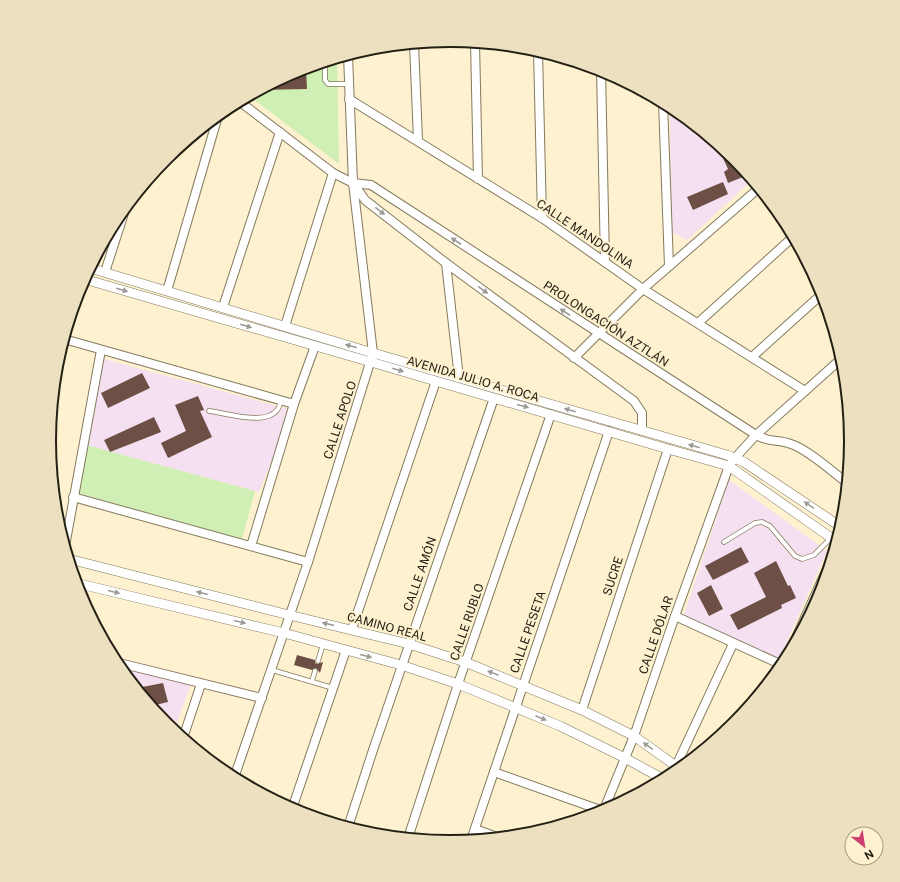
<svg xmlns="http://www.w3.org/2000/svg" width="900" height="882" font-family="'Public Sans',sans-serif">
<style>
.education{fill:#f4e0f0}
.green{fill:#d0efb4}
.building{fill:#6d4f45}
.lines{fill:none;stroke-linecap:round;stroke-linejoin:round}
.service-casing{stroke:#84795c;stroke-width:5.5}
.minor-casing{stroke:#84795c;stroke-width:10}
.tertiary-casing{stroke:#84795c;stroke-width:10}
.service{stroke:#fff;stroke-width:4}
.minor{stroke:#fff;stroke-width:8}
.tertiary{stroke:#fff;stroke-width:9}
.oneway{fill:#9c9b95}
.labels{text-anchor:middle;stroke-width:4;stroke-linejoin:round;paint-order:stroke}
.street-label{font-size:12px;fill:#242014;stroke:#fdf1d0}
.rim{fill:none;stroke:#242014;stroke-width:2}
</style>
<rect width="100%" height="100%" fill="#fdf1d0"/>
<!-- education -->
<g class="education">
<polygon points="670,106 734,158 752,180 687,240 671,232"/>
<polygon points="104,359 292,410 259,492 86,445"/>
<polygon points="729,480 827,551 779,659 684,615"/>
<polygon points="118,666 191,684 174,731 166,724"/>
</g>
<!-- green -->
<g class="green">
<polygon points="337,58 339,164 249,96 297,70"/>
<polygon points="86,445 255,491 242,539 78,493"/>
</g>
<!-- building -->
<g class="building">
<polygon points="306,68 307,89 260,90 297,70"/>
<polygon points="716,143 734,158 748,175 728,183 724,172 728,169"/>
<polygon points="723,182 728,194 693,210 687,197"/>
<polygon points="142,373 150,388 108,408 101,393"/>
<polygon points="198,396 204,410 200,411 212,437 168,458 161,443 186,431 175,405"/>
<polygon points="154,417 161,432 110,452 104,440"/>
<polygon points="741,547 749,562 713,580 705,566"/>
<polygon points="776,561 788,586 790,585 796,598 781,605 782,608 738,630 730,615 766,597 754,573"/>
<polygon points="711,585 723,609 709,616 697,593"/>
<polygon points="297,655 315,660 315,663 317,664 323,662 320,673 316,668 312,670 294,665"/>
<polygon points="163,683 168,702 151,706 137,688"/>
</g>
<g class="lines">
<!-- service casing -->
<g class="service-casing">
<g id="service">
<polyline points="325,62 325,80 328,84 349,84"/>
<path d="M209,411C226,413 266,426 277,410C279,408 280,404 281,401"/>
<polyline points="724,542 755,523 762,522 770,526 795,556 802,559 814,555 831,538"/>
<polyline points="318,661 323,644"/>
<polyline points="272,670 333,688"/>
<polyline points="312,681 315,671"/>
</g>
</g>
<!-- minor casing -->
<g class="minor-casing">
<g id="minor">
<polyline points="475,42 478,179"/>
<polyline points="414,44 418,140"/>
<polyline points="538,51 542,218"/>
<polyline points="601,70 605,262"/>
<polyline points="349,99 542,218 643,289 805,391"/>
<path d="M239,101L333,173L353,183L371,185L756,435C770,443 778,439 791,444C807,449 833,472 847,483"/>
<polyline points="663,102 669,266"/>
<polyline points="354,184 365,200 446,263 634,401 642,413 642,430"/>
<polyline points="446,263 459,378"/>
<polyline points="105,272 126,207"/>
<polyline points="167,291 218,116"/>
<polyline points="223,307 280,132"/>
<polyline points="698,323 793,237"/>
<polyline points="285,326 333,173"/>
<polyline points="64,339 294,404"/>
<polyline points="752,357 822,294"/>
<polyline points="574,358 643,289 759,188"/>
<polyline points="73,497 308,562"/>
<polyline points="65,546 101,350"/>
<polyline points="251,546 294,404 315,346"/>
<polyline points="675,616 782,665"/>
<polyline points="352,629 436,381"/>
<polyline points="790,651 831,560"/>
<polyline points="115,662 262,698"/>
<polyline points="582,710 668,449"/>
<polyline points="183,738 201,684"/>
<polyline points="676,766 733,644"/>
<polyline points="494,772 603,811"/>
<polyline points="234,778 308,562 373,353 353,183 348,55"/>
<polyline points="292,809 346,650"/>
<polyline points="603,812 634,736 675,616 729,466 735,458 756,435 842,358"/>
<polyline points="348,827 373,750 494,398"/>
<polyline points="475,829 497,837"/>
<polyline points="408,838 458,684 551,414"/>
<polyline points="471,840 609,431"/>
</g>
</g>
<!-- tertiary casing -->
<g class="tertiary-casing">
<g id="tertiary">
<polyline points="90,268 373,353 727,455 744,462 841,527"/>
<polyline points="84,279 371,362 668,449 729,466 837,542"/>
<polyline points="69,559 289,615 409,644 465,662 582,710 634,736 680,769"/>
<polyline points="76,583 284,633 401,665 458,684 560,726 625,758 663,779"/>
</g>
</g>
<!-- service -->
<use href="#service" class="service"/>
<!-- minor -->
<use href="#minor" class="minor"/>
<!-- tertiary -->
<use href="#tertiary" class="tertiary"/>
</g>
<!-- one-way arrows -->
<defs><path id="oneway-solid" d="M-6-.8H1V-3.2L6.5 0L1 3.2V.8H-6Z"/></defs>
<g class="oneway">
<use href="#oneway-solid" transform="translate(380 211) rotate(38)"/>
<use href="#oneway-solid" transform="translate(456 241) rotate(-147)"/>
<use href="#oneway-solid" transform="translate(122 290) rotate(16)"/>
<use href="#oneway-solid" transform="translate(483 290) rotate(36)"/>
<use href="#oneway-solid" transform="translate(565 312) rotate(-147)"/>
<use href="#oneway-solid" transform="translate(246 326) rotate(16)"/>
<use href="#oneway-solid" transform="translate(351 346) rotate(-164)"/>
<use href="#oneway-solid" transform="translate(398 370) rotate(16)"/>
<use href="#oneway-solid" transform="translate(523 406) rotate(15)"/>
<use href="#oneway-solid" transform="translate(570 410) rotate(-164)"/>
<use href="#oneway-solid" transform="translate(694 446) rotate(-164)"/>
<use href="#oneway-solid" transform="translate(809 505) rotate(-146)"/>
<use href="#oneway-solid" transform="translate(114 592) rotate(14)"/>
<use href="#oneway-solid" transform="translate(202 593) rotate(-166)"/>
<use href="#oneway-solid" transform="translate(240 622) rotate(14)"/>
<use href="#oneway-solid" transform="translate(328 624) rotate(-167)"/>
<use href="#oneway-solid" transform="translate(366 656) rotate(15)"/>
<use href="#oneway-solid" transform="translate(493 673) rotate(-158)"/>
<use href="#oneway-solid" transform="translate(541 718) rotate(23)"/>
<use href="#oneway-solid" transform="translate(648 746) rotate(-145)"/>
</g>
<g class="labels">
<!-- street labels -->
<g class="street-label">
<text transform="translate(585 234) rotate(34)" y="4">CALLE MANDOLINA</text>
<text transform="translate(606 324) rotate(33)" y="4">PROLONGACIÓN AZTLÁN</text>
<text transform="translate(473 379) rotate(16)" y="4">AVENIDA JULIO A. ROCA</text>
<text transform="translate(340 420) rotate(-72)" y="4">CALLE APOLO</text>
<text transform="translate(420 574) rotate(-71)" y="4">CALLE AMÓN</text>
<text transform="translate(613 576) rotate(-72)" y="4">SUCRE</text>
<text transform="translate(467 622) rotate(-71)" y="4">CALLE RUBLO</text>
<text transform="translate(387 627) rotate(15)" y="4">CAMINO REAL</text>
<text transform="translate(528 632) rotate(-71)" y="4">CALLE PESETA</text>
<text transform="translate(656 635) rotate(-71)" y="4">CALLE DÓLAR</text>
</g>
</g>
<!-- crop -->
<path d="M0 0H900V882H0ZM56 441a394 394 0 1 1 788 0a394 394 0 1 1-788 0Z" fill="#ece0c1" fill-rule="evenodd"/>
<path class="rim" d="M56 441a394 394 0 1 1 788 0a394 394 0 1 1-788 0Z"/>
<!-- north arrow -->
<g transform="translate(864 846) rotate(150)"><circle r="19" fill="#fdf1d0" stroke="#a69d85"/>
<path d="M0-3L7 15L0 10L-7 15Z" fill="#cd406f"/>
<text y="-6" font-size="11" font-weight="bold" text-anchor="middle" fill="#242014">N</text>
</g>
</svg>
